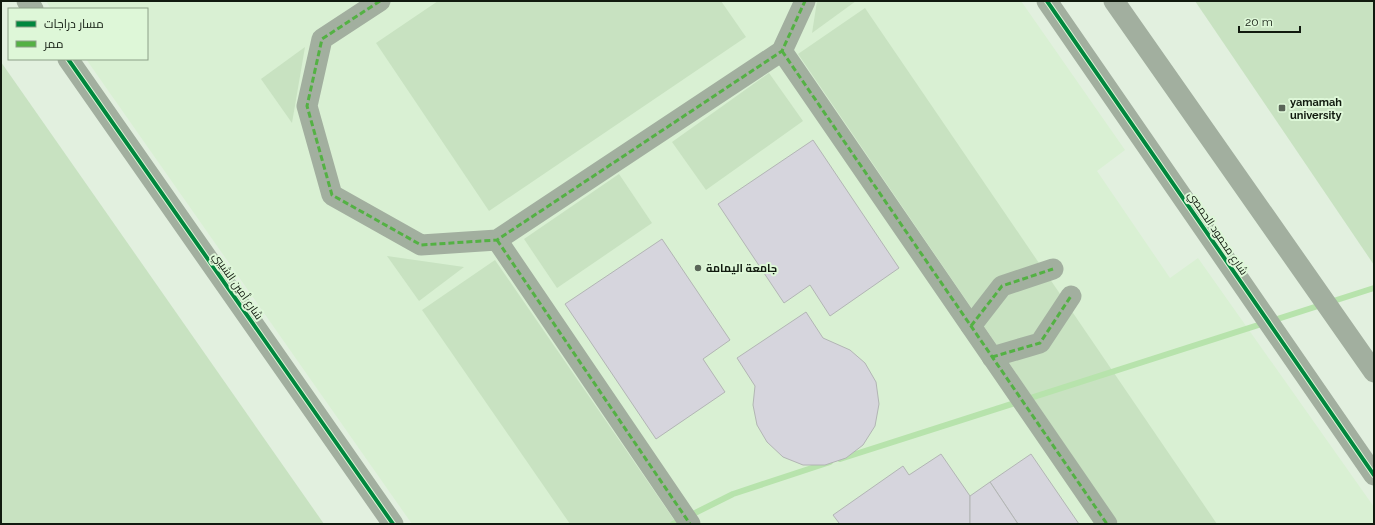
<svg xmlns="http://www.w3.org/2000/svg" width="1375" height="525" font-family="Raleway,Cairo,sans-serif">
<style>
.built{fill:#d9f0d3}
.green{fill:#c8e2c1}
.lines{fill:none;stroke-linecap:round;stroke-linejoin:round}
.stream{stroke:#b7e3ac;stroke-width:6}
.building{fill:#d6d5dd;stroke:#b2b5b4}
.street{stroke:#a2af9f;stroke-width:21}
.quiet{stroke:#54b144;stroke-width:3;stroke-dasharray:6 3;stroke-linecap:butt}
.cycleway-casing{stroke:#def7d8;stroke-width:6}
.cycleway{stroke:#00873e;stroke-width:4}
.poi-dot{fill:#5a6558;stroke:#def7d8;stroke-width:1.5}
.labels{text-anchor:middle;stroke-width:4;stroke-linejoin:round;paint-order:stroke}
.poi-label{font-size:11px;font-weight:bold;fill:#111a0f;stroke:#def7d8;text-anchor:start}
.street-label{font-size:11px;fill:#111a0f;stroke:#def7d8}
</style>
<rect width="100%" height="100%" fill="#e2f0df"/>
<!-- built -->
<polygon class="built" points="46,1 1021,1 1125,150 1097,171 1170,278 1198,258 1374,507 1374,524 412,524 86,59 147,59 147,9 51,9"/>
<!-- green -->
<g class="green">
<polygon points="438,1 721,1 746,37 489,211 376,43"/>
<polygon points="817,1 856,1 812,33"/>
<polygon points="1195,1 1374,1 1374,265"/>
<polygon points="865,8 1217,524 1119,524 798,54"/>
<polygon points="305,47 292,123 261,79"/>
<polygon points="1,62 324,524 1,524"/>
<polygon points="769,73 803,121 706,190 672,142"/>
<polygon points="619,174 652,223 557,288 524,239"/>
<polygon points="387,256 464,267 419,301"/>
<polygon points="495,260 677,524 570,524 422,310"/>
</g>
<g class="lines">
<!-- stream -->
<g class="stream">
<polyline points="840,459 1374,288"/>
<polyline points="673,524 733,494 830,462"/>
</g>
</g>
<!-- building -->
<g class="building">
<polygon points="813,140 899,268 830,316 810,285 784,303 718,204"/>
<polygon points="662,239 730,340 703,359 725,392 656,439 565,304"/>
<polygon points="806,312 823,338 850,350 865,363 876,382 879,404 875,426 863,445 846,458 825,465 803,465 783,457 767,442 757,425 753,405 755,386 737,358"/>
<polygon points="941,454 970,496 970,524 838,524 839,523 833,515 903,466 909,475"/>
<polygon points="1031,454 1079,524 1018,524 990,482"/>
<polygon points="990,482 1018,524 970,524 970,496"/>
</g>
<g class="lines">
<!-- street -->
<g class="street">
<polyline points="27,1 33,9"/>
<polyline points="380,1 322,39 307,106 332,195 421,245 497,240 782,51 805,1"/>
<polyline points="1047,1 1374,475"/>
<polyline points="1114,1 1374,372"/>
<polyline points="782,51 1107,524"/>
<polyline points="68,59 393,524"/>
<polyline points="497,240 690,524"/>
<polyline points="971,326 1002,286 1053,269"/>
<polyline points="992,357 1040,343 1071,296"/>
</g>
<!-- quiet -->
<g class="quiet">
<polyline points="380,1 322,39 307,106 332,195 421,245 497,240 782,51 805,1"/>
<polyline points="782,51 1107,524"/>
<polyline points="497,240 690,524"/>
<polyline points="971,326 1002,286 1053,269"/>
<polyline points="992,357 1040,343 1071,296"/>
</g>
<!-- cycleway casing -->
<g class="cycleway-casing">
<g id="cycleway">
<polyline points="1047,1 1374,475"/>
<polyline points="68,59 393,524"/>
</g>
</g>
<!-- cycleway -->
<use href="#cycleway" class="cycleway"/>
</g>
<!-- markers -->
<g class="poi-dot">
<rect x="1278" y="104" width="8" height="8" rx="2"/>
<circle cx="698" cy="268" r="4"/>
</g>
<g class="labels">
<!-- poi labels -->
<g class="poi-label">
<text x="1290" y="106">yamamah<tspan x="1290" dy="13">university</tspan></text>
<text x="706" y="272">جامعة اليمامة</text>
</g>
<!-- street labels -->
<g class="street-label">
<text transform="translate(1218 233) rotate(56)" y="4">شارع محمود الحمصي</text>
<text transform="translate(238 286) rotate(55)" y="4">شارع أمين الشيبي</text>
</g>
</g>
<!-- border -->
<rect width="1375" height="525" fill="none" stroke="#111a0f" stroke-width="4"/>
<!-- legend -->
<rect x="8" y="8" width="140" height="52" fill="#def7d8" stroke="#8c9f88"/>
<rect x="16" y="21" width="20" height="6" fill="#00873e" stroke="#8c9f88"/>
<text x="44" y="28" font-size="12" fill="#111a0f">مسار دراجات</text>
<rect x="16" y="41" width="20" height="6" fill="#54b144" stroke="#8c9f88"/>
<text x="44" y="48" font-size="12" fill="#111a0f">ممر</text>
<!-- scale -->
<path d="M1239 26v6h61v-6" fill="none" stroke="#111a0f" stroke-width="2"/>
<text x="1245" y="26" font-size="12" fill="#111a0f" stroke="#def7d8" stroke-width="3" paint-order="stroke">20 m</text>
</svg>
